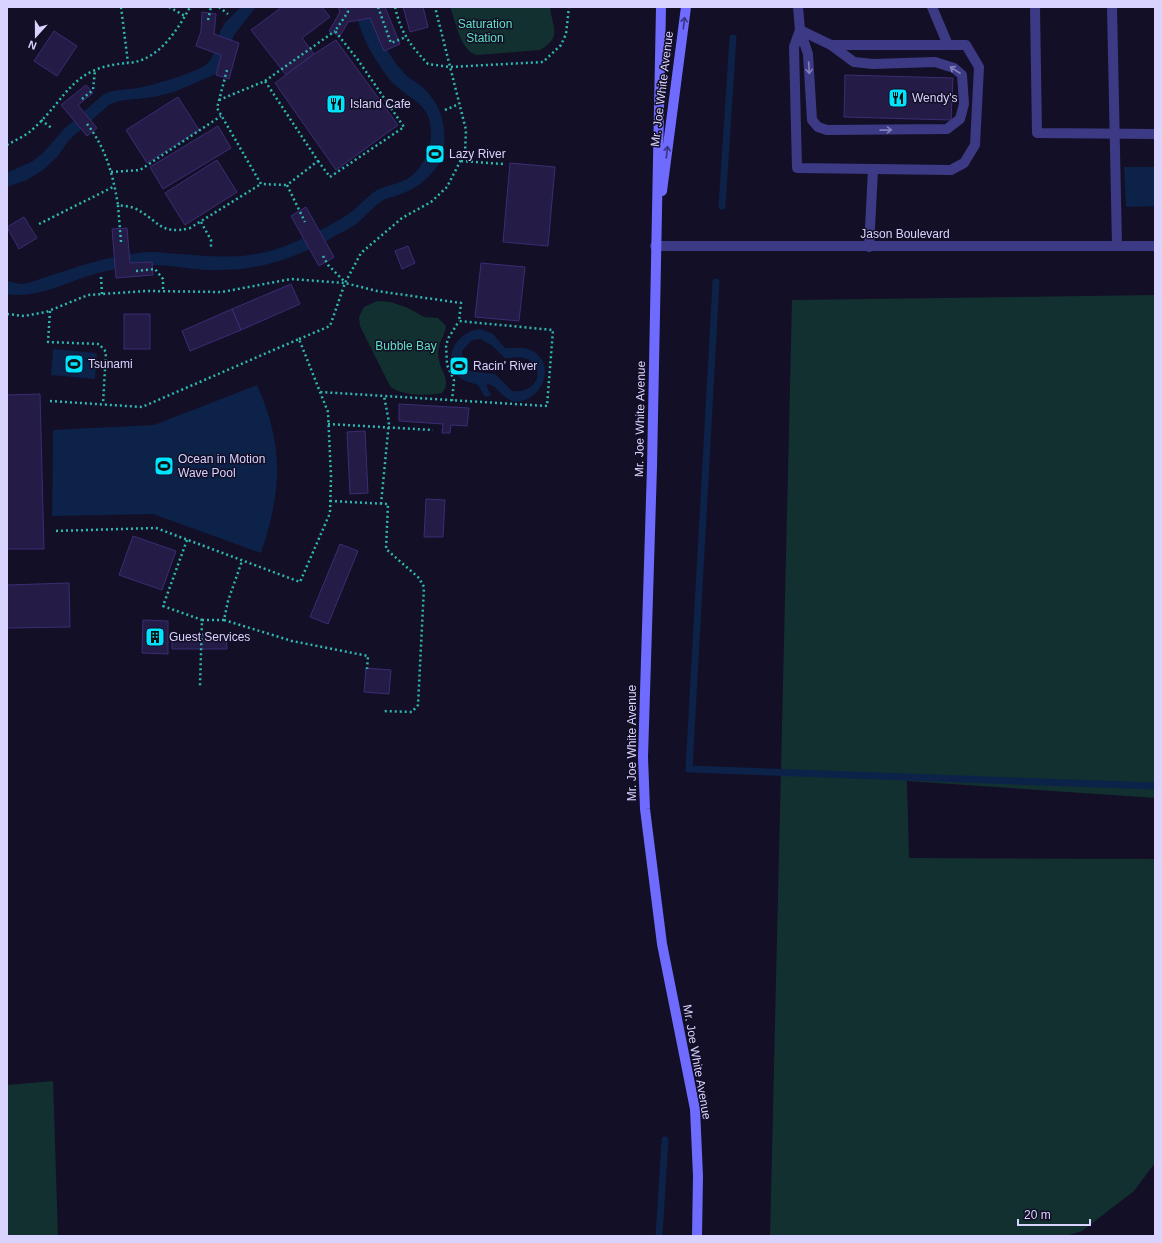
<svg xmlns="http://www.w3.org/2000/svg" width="1162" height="1243" font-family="Arial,sans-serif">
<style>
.green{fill:#12302f}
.water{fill:#0c2248;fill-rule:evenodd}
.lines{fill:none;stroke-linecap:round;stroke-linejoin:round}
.stream{stroke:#0c2248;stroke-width:7}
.building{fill:#241b47;stroke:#3b2d73}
.path{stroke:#2fb8b0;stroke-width:2.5;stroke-dasharray:2 3;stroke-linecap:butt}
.lane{stroke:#3d3a85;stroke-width:10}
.street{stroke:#3d3a85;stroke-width:10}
.secondary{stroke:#6f6bff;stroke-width:10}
.oneway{stroke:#38347d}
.oneway2{stroke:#837fbc}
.labels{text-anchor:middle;stroke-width:3;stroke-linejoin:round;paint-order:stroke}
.park-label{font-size:12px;fill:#5fe0c0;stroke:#130f26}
.street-label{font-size:12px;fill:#d9d4ff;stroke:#130f26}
.poi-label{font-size:12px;fill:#d9d4ff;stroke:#130f26;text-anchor:start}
</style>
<rect width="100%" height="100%" fill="#130f26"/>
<!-- green -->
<g class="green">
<path d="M450,7H550C552,27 563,37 540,50L477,55C460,51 456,22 450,7Z"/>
<polygon points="1155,295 1155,798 907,781 909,858 1155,859 1155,1163 1134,1191 1082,1231 1066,1236 770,1236 792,300"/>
<path d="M377,301L391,302L408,308L424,317L438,318L446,326C444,340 436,342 439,360C441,372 452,381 442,393C429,396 399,396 390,386L360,326L359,317L364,307Z"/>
<polygon points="53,1081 58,1236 7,1236 7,1085"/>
</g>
<!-- water -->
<g class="water">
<path d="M241,7H256L234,35L223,64L216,74L174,92L154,97L118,101L109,105L69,140L58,156L43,170L27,180L7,187V173L33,161L43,153L64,129L104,94C115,89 125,90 137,88C151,86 200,72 209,62C216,53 216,41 221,30C225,21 234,14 241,7Z"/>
<path d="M370,7C378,31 386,54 404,73C408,78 415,81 420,85C439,101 446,121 444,146C442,169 421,187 401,194C395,197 388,197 382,201C371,208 364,219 353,226C346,231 337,234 330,239C292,259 261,270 218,270C191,271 164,262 137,266C123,268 108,270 95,274C65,282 39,299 7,294V281L21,284L28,283C69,270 108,254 151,252C161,252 171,254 181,254C213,257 242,259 274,250C295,243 329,227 347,215C358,208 366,197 377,190C385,186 394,185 403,181C421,173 432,150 431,131C430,103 410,100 394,84C380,70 359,34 357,15Z"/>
<polygon points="1124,167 1155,167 1155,206 1126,207"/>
<path d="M480,329L493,334L505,348C513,349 522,346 530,350C555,360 546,395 522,401C503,406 497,381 486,385L491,395L485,397L478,385C471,382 464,382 458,376C441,357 458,331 480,329ZM480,339L491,345L505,358C511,359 518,356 524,358C548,365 538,395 512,391L495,374L469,371L462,362V351L472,340Z"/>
<polygon points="53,349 97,353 95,379 51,375"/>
<path d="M257,385C284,445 282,491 261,553L153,514L52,516L53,430L154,425Z"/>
</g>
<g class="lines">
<!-- stream -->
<g class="stream">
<polyline points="722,206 733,38"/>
<polyline points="716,282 689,769 1155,786"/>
<polyline points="659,1236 665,1140"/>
</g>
</g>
<!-- building -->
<g class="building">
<polygon points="282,7 322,7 330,17 302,38 314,54 286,75 251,30"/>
<polygon points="338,7 385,7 400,44 384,51 370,18 348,22 340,36 329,31 340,12"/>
<polygon points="403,7 423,7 428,27 410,32"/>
<polygon points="202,12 216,14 214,34 239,43 229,79 216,75 221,55 196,46 201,31"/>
<polygon points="54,31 77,46 57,76 34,61"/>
<polygon points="336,40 398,125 336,170 275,83 314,54"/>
<polygon points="845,75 953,78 951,120 844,117"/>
<polygon points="86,85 93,93 78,105 97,128 87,136 61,105"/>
<polygon points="178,97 199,130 147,163 126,130"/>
<polygon points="218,126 231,148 163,189 150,167"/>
<polygon points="217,160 237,192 185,225 165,193"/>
<polygon points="510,163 555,167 548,246 503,242"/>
<polygon points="306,207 334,257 319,266 291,216"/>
<polygon points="24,217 37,238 19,249 7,227"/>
<polygon points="127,228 130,263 152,262 153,275 116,278 112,229"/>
<polygon points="408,246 415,263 402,269 395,251"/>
<polygon points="481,263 525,267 519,321 475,317"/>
<polygon points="291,284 300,304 241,330 232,309"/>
<polygon points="232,309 241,330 190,351 182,331"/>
<rect x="124" y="314" width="26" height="35"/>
<polygon points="40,394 44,549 7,549 7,395"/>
<polygon points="399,404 469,408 467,426 451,425 450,433 442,433 443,424 399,421"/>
<polygon points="365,431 368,493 350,494 347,432"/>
<polygon points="426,499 445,500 443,537 424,537"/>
<polygon points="133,536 176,551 162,590 119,575"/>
<polygon points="340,544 358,551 328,624 310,617"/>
<polygon points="69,583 70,627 7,628 7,585"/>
<polygon points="143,620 168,621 168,654 142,653"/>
<polygon points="226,635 227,649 172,649 172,636"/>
<polygon points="366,668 391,670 389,694 364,692"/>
</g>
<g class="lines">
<!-- path -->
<g class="path">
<path d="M121,7L128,63C158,61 177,31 190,7"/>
<polyline points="169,7 185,16"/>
<polyline points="219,7 228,14"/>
<polyline points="378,7 391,43 406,37"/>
<path d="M395,7C401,33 410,45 428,64L450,67L543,62L561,45L566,34L569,7"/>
<polyline points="208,20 211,7"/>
<polyline points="227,70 217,108 261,184 287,185"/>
<polyline points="265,81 335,31"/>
<polyline points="82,99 93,90 95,70"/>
<polyline points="219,100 265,81 318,161 287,185 305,222"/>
<polyline points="445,110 459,104"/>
<polyline points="41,120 53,129"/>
<path d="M87,124C106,148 113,175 118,205"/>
<path d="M7,145C15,140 26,136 33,129C69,96 71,67 128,63"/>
<polyline points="318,161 330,177 404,127 358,60 335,31 348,12 346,7"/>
<polyline points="461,161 503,164"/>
<polyline points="111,172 140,170 221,116"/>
<polyline points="201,222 211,240 211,247"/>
<polyline points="39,224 115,186"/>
<path d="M121,242L118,205C123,206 129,206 134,208C158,219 159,236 190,228L261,184"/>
<polyline points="323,256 328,265 345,282"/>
<polyline points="136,271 155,269 163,279 163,291"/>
<polyline points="101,277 102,294"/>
<polyline points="50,311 48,342 99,344 106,352 103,404"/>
<polyline points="7,314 24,316 46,312 88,295 146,291 222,292 291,279 345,283 377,291 461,303 459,321 553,330 547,406 320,392"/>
<polyline points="299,339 330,326 345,283 361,253 402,218 431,202 447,187 465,152 466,130 435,7"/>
<polyline points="50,401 142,407 299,339 328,412 331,477 330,513 300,582 156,528 53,531"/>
<polyline points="452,401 454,380 447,365 446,345 449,337 459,321"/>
<polyline points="328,424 433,430"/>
<polyline points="330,501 388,504 386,549 419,578 424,587 418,705 412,712 383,711"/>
<polyline points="381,504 389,422 384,396"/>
<polyline points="187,540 163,606 202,620 200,686"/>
<polyline points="202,620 224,620 228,601 242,561"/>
<polyline points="224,620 292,641 368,656 367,669"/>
</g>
<!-- lane -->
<g class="lane">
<polyline points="798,7 800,30 794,47 797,168 951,170 964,163 975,145 979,67 966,45 831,45 800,30"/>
<polyline points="932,7 948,45"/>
<polyline points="1035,7 1037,133 1155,134"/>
<polyline points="1112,7 1117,246"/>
<polyline points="800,30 808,54 812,120 818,127 827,130 947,129 960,119 964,104 962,75 954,68 935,62 873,64 854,62 831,45"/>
<polyline points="869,247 873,170"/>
</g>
<!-- street -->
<polyline class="street" points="655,246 1155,246"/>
<!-- secondary -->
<g class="secondary">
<polyline points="661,7 652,467 643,757 645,809 662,944 695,1109 698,1176 697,1236"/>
<polyline points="662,191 686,7"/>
</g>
</g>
<!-- one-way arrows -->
<defs><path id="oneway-shaft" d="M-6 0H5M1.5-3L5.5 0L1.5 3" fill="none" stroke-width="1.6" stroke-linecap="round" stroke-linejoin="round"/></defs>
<g class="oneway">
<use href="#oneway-shaft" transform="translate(684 23) rotate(-83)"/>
<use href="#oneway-shaft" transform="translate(667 152) rotate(-83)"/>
</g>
<g class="oneway2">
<use href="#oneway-shaft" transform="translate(809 68) rotate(87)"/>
<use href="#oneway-shaft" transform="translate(955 70) rotate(-147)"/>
<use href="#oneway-shaft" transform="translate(886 130) rotate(-1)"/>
</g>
<!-- icons -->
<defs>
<g id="restaurant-square" transform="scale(1)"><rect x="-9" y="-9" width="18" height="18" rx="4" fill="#00e5ff" stroke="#130f26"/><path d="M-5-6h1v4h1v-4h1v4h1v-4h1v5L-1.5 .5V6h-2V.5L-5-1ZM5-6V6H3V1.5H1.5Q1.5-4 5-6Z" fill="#111"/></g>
<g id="stadium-square" transform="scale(1)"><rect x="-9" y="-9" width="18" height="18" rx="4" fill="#00e5ff" stroke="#130f26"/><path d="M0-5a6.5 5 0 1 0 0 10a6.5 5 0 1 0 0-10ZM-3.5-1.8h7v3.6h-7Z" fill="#111"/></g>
<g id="building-square" transform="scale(1)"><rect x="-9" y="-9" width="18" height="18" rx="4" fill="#00e5ff" stroke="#130f26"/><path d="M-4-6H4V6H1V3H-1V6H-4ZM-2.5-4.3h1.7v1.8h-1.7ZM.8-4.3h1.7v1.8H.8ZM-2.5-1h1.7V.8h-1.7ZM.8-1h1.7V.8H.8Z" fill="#111"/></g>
</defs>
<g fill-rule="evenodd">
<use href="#restaurant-square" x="898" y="98"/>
<use href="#restaurant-square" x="336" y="104"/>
<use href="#stadium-square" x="435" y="154"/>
<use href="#stadium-square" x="74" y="364"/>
<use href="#stadium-square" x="459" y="366"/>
<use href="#stadium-square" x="164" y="466"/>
<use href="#building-square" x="155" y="637"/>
</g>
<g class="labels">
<!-- park labels -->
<g class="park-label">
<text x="485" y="28">Saturation<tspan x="485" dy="14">Station</tspan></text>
<text x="406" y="350">Bubble Bay</text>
</g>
<!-- street labels -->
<g class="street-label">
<text transform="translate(662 89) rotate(-83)" y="4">Mr. Joe White Avenue</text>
<text x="905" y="238">Jason Boulevard</text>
<text transform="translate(640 419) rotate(-89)" y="4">Mr. Joe White Avenue</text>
<text transform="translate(632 743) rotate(-90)" y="4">Mr. Joe White Avenue</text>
<text transform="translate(697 1062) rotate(80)" y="4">Mr. Joe White Avenue</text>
</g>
<!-- poi labels -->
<g class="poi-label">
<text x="912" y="102">Wendy's</text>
<text x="350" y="108">Island Cafe</text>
<text x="449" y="158">Lazy River</text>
<text x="88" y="368">Tsunami</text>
<text x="473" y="370">Racin' River</text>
<text x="178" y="463">Ocean in Motion<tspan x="178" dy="14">Wave Pool</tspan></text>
<text x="169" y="641">Guest Services</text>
</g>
</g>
<!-- border -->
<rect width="1162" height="1243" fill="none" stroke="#d9d4ff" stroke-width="16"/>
<!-- north arrow -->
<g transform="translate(36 36) rotate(201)" stroke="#130f26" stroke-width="3" paint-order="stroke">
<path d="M0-3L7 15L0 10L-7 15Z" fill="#d9d4ff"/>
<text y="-6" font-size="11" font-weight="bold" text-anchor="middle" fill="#d9d4ff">N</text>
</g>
<!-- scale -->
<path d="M1018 1219v6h72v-6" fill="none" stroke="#d9d4ff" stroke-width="2"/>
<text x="1024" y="1219" font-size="12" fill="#d9d4ff" stroke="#130f26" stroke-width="3" paint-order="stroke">20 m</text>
</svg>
